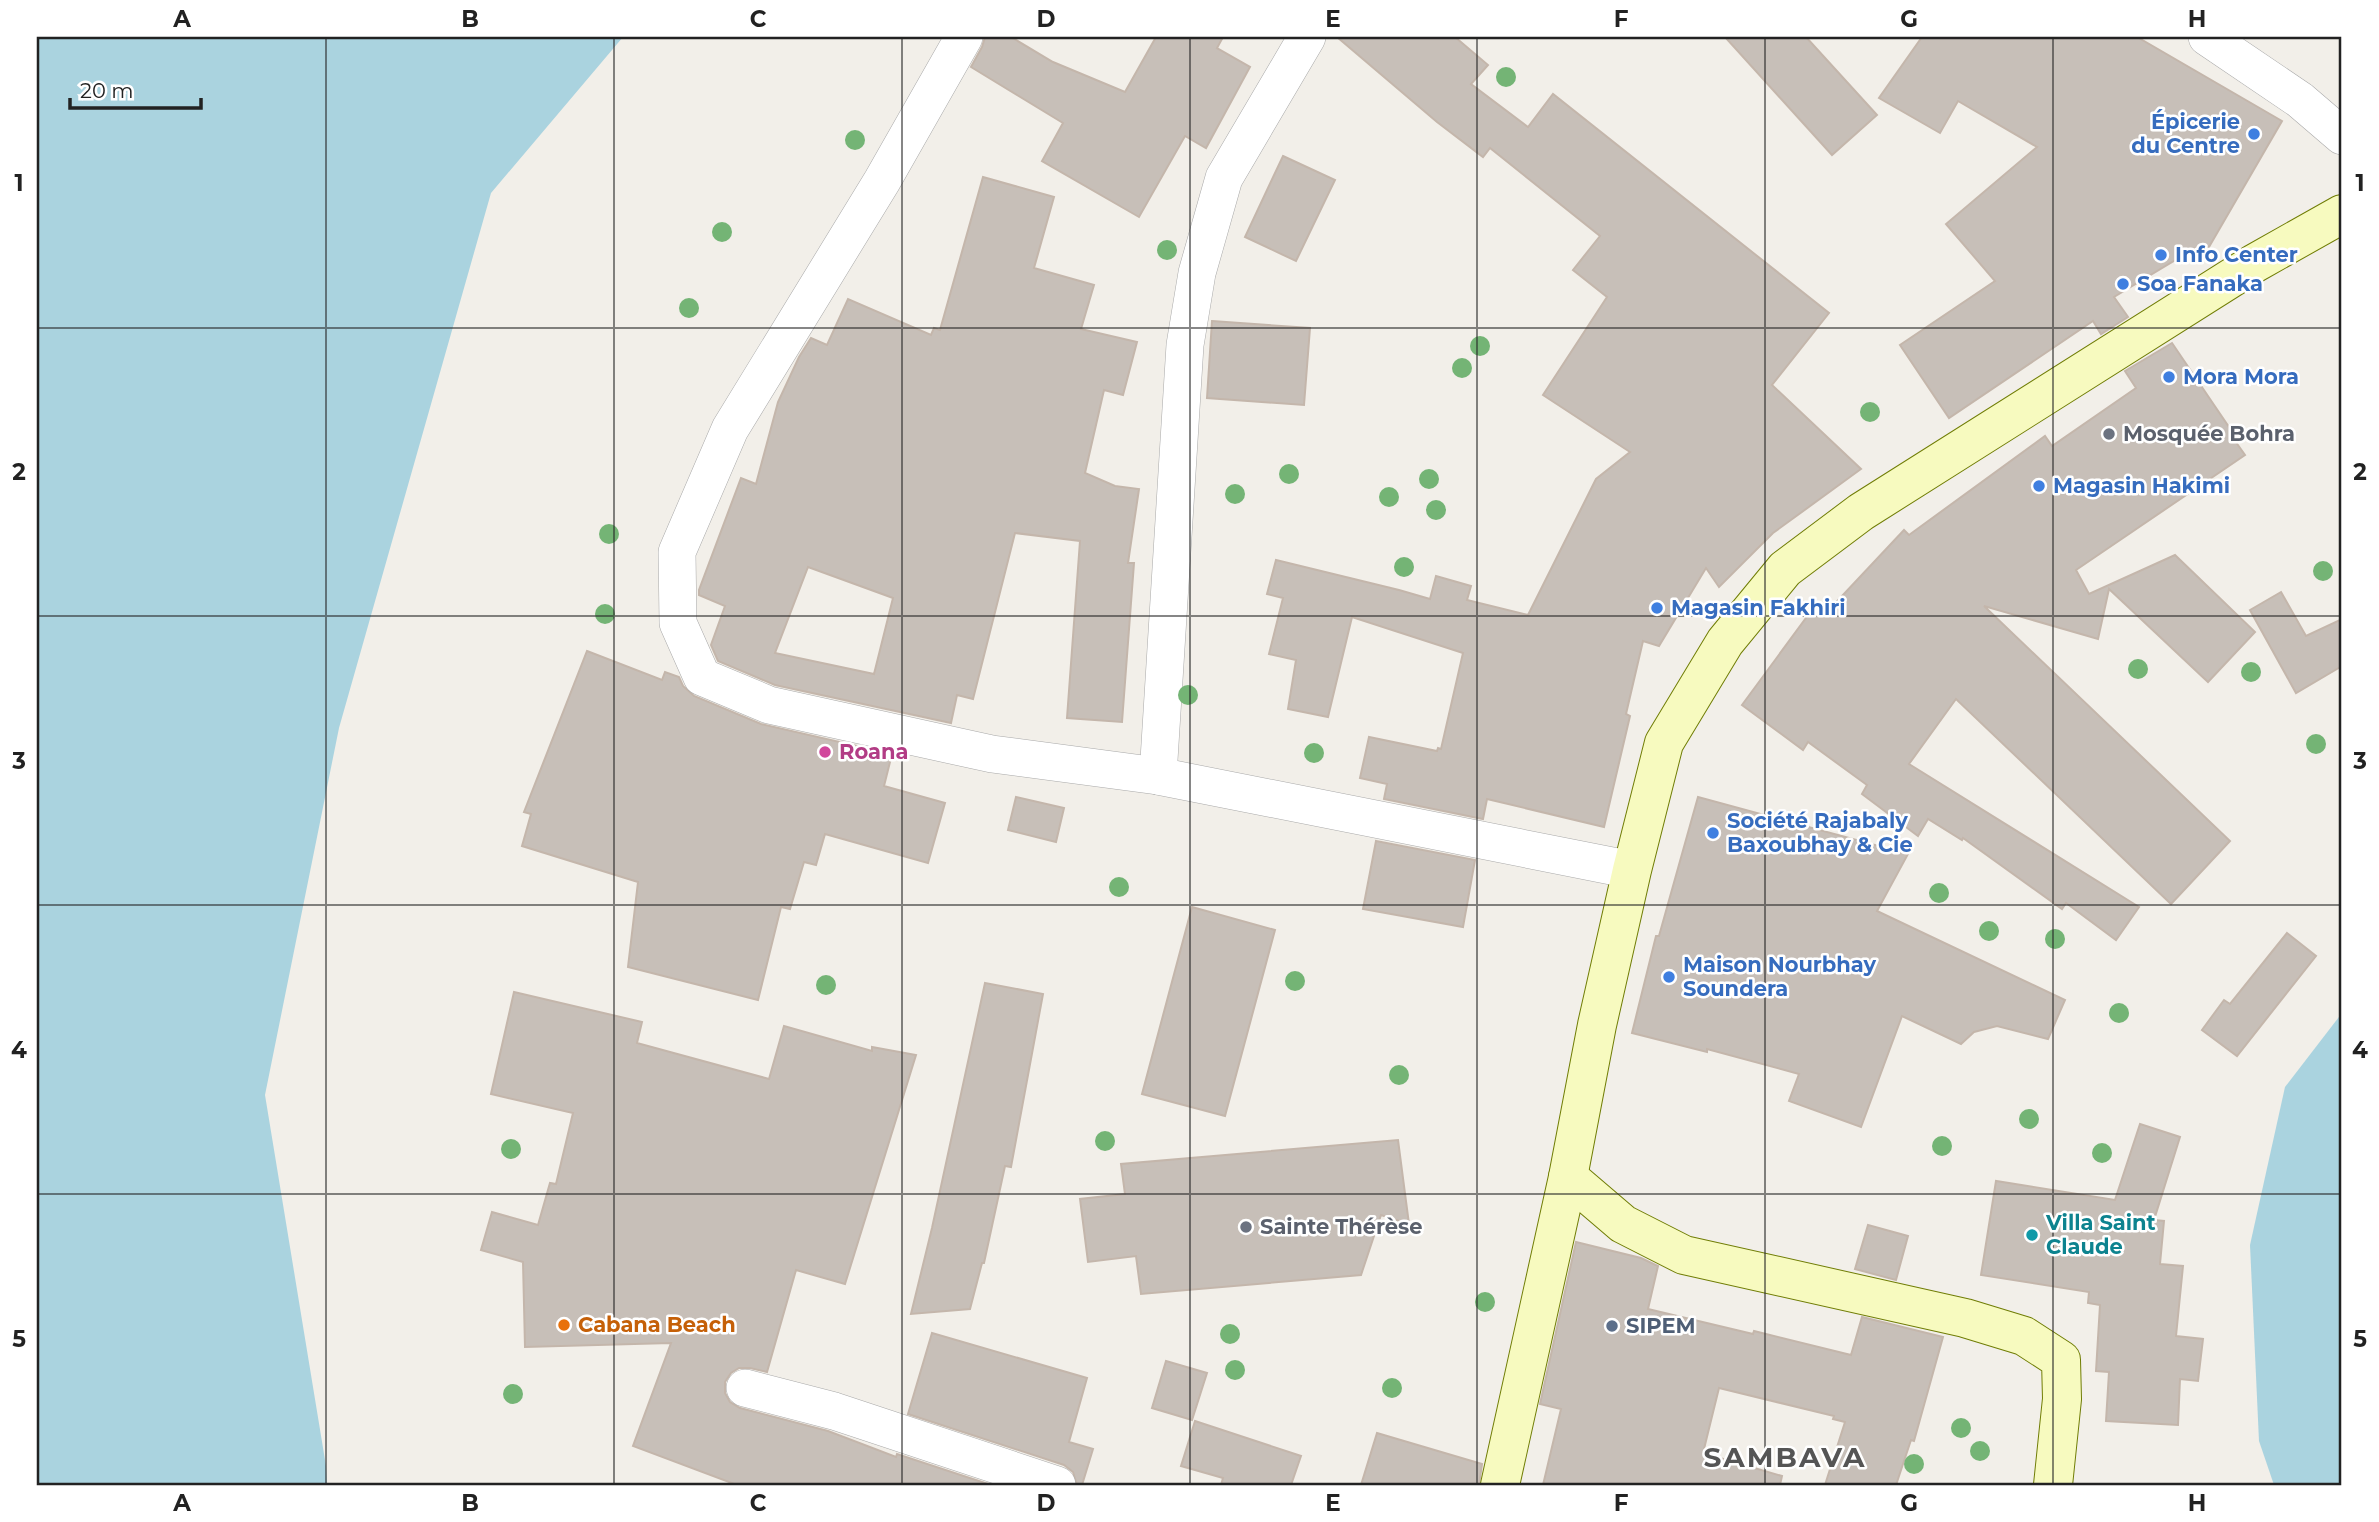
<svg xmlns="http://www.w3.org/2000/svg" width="2379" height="1522" font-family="Montserrat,sans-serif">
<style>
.water{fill:#aad3df}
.building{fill:#c7bfb8;stroke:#c4b6ab;stroke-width:2;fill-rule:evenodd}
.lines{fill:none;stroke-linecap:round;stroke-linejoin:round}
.street-casing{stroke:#a9a9a9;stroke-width:38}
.secondary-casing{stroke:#707d05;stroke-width:40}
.street{stroke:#fff;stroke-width:37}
.secondary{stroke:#f7fabf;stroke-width:38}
.tree{fill:#74b475}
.grid{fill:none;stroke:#222;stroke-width:2;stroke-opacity:0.55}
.shop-dot{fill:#3f7fe0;stroke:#fff;stroke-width:2.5}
.worship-dot{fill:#6b7280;stroke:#fff;stroke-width:2.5}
.hotel-dot{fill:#d1479c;stroke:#fff;stroke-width:2.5}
.culture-dot{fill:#0f9aa8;stroke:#fff;stroke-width:2.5}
.food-dot{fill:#e8710a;stroke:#fff;stroke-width:2.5}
.service-dot{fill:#5c6f8a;stroke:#fff;stroke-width:2.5}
.labels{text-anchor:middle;stroke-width:5;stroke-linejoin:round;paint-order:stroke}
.shop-label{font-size:21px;font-weight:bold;fill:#366cbe;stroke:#fff;text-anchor:start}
.worship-label{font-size:21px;font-weight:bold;fill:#5b616d;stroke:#fff;text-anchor:start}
.hotel-label{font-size:21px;font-weight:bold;fill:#b23c85;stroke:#fff;text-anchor:start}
.culture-label{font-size:21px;font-weight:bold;fill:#0d838f;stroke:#fff;text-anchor:start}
.food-label{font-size:21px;font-weight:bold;fill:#c56008;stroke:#fff;text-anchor:start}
.service-label{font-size:21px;font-weight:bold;fill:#4e5e75;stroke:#fff;text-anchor:start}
.district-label{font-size:28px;font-weight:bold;letter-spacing:2px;fill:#555;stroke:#fff}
.neatline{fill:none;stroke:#222;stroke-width:2.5}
.grid-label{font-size:23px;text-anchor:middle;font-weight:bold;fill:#222}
</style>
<rect width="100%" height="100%" fill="#f2efe9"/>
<!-- water -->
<g class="water">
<polygon points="37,37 623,37 491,193 339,728 265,1095 326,1466 327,1485 37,1485"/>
<polygon points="2342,1013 2342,1485 2274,1485 2259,1441 2250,1245 2285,1087"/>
</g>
<!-- building -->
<g class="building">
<polygon points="985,37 1011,37 1053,62 1125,92 1156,37 1223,37 1217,48 1250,67 1206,148 1185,136 1139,217 1042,161 1063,123 971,67 982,47"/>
<polygon points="1337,37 1455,37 1488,65 1471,84 1528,127 1553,94 1829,313 1772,385 1861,469 1773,533 1719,587 1706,568 1659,646 1643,641 1626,714 1630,716 1604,827 1487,799 1483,819 1384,799 1387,784 1360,778 1369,737 1437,751 1438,748 1441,749 1463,653 1352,617 1328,717 1288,709 1296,660 1269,654 1283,598 1267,594 1276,560 1399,590 1430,599 1436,576 1471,586 1467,600 1528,615 1596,479 1630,452 1543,395 1607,297 1573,270 1600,236 1490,148 1483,157 1437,122"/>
<polygon points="1725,37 1806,37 1877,115 1832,155"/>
<polygon points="1922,37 2137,37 2282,121 2209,247 2202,244 2114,297 2128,317 2101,334 2093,321 1949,418 1900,345 1995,281 1946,224 2037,147 1958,101 1940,133 1879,98"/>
<polygon points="1283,156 1335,180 1296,261 1245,237"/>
<path d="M983,177L1054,197L1034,268L1094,285L1081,329L1137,342L1123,395L1104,390L1085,473L1115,486L1139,489L1128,563H1134L1122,722L1067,718L1080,541L1015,533L973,699L957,695L951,723L775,685L718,661L711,645L725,606L699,595V590L741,478L756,484L778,402L799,357L811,338L827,345L848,299L931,335L934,328L940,330ZM808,567L893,598L874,674L775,653Z"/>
<polygon points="1212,321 1310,328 1304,405 1207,398"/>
<polygon points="2172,343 2235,436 2233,438 2245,455 2076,570 2089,594 2175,555 2255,632 2208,682 2109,589 2098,639 1984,606 2230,841 2171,904 1956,699 1909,764 2139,907 2116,940 2066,903 2062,909 1963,838 1962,840 1928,819 1918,836 1862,794 1867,785 1808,742 1803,750 1742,705 1817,603 1827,612 1904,530 1909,535 2045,436 2052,446 2136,388 2125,371"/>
<polygon points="2281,592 2306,636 2342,619 2342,666 2296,693 2250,610"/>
<polygon points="587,651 662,680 665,672 679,677 683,686 694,696 761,724 892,754 884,786 945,803 928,863 825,834 816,865 804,862 790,909 781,907 758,1000 628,967 638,882 522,846 531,814 524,812"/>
<polygon points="1016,797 1064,808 1056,842 1008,830"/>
<polygon points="1698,797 1908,854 1877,911 2065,1000 2048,1039 1997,1026 1974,1032 1961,1044 1902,1016 1861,1127 1789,1101 1799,1074 1707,1049 1707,1052 1632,1033 1656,936 1659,936"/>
<polygon points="1376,841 1475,860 1463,927 1363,909"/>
<polygon points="1192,907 1275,930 1225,1116 1142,1094"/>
<polygon points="2287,933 2316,956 2237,1056 2202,1030 2224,1000 2230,1004"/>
<polygon points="985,983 1043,994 1011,1167 1005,1166 984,1263 982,1263 970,1309 911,1314 932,1228"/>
<polygon points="514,992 642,1022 637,1043 769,1079 784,1026 872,1051 872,1047 916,1055 845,1284 796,1270 767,1372 750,1368 739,1368 731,1373 725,1382 725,1393 730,1402 740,1408 828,1431 896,1457 897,1454 991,1485 737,1485 633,1446 671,1343 525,1347 523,1262 481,1250 492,1212 538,1225 550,1183 556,1184 573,1113 491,1094"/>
<polygon points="2140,1124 2180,1137 2154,1220 2164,1221 2160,1264 2183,1266 2176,1336 2203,1339 2198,1381 2180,1379 2178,1425 2106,1421 2109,1372 2096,1371 2100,1305 2088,1303 2089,1292 1981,1275 1996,1181 2115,1200"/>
<polygon points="1398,1140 1409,1224 1381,1215 1361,1275 1141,1294 1136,1256 1088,1262 1080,1199 1125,1194 1121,1164"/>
<polygon points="1868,1225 1908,1236 1896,1280 1855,1269"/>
<polygon points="1576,1242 1641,1258 1658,1266 1648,1309 1753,1334 1754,1331 1851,1355 1862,1317 1943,1337 1914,1441 1911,1440 1896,1485 1825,1485 1845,1422 1833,1419 1834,1416 1719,1388 1703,1453 1782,1476 1780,1485 1543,1485 1561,1409 1540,1404"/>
<polygon points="932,1333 1087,1378 1069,1442 1093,1449 1082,1485 1077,1485 1073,1472 1064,1465 908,1414"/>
<polygon points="1166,1361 1207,1373 1192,1420 1152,1408"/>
<polygon points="1195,1421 1301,1456 1291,1485 1221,1485 1223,1478 1181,1466"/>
<polygon points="1377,1433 1482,1464 1479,1485 1361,1485"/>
</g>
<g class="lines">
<!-- street casing -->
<g class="street-casing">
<g id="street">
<polyline points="964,37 882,181 730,429 677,552 678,623 702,677 769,705 992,754 1158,776 1632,870"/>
<polyline points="2207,37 2300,100 2342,136"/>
<polyline points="1158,776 1185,345 1197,273 1224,178 1307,37"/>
<polyline points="745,1388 834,1411 1057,1485"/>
</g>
</g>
<!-- secondary casing -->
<g class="secondary-casing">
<g id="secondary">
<polyline points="1568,1177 1597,1025 1632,870 1664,743 1725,642 1785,569 1861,512 2255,263 2342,214"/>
<polyline points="1500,1485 1568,1177 1623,1224 1684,1255 1965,1318 2024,1336 2061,1360 2062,1399 2053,1485"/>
</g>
</g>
<!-- street -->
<use href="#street" class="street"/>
<!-- secondary -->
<use href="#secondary" class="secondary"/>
</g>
<!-- trees -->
<g class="tree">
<circle cx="1506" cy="77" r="10"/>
<circle cx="855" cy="140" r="10"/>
<circle cx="722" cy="232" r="10"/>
<circle cx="1167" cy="250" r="10"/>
<circle cx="689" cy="308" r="10"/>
<circle cx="1480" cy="346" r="10"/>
<circle cx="1462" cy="368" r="10"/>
<circle cx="1870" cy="412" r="10"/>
<circle cx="1289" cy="474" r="10"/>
<circle cx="1429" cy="479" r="10"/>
<circle cx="1235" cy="494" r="10"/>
<circle cx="1389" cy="497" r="10"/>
<circle cx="1436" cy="510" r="10"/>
<circle cx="609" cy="534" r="10"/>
<circle cx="1404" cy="567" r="10"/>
<circle cx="2323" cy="571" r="10"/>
<circle cx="605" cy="614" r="10"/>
<circle cx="2138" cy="669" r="10"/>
<circle cx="2251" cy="672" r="10"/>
<circle cx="1188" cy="695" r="10"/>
<circle cx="2316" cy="744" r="10"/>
<circle cx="1314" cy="753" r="10"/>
<circle cx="1119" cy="887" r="10"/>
<circle cx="1939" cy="893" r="10"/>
<circle cx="1989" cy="931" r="10"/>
<circle cx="2055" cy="939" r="10"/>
<circle cx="1295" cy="981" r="10"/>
<circle cx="826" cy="985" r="10"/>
<circle cx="2119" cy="1013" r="10"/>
<circle cx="1399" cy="1075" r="10"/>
<circle cx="2029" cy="1119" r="10"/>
<circle cx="1105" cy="1141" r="10"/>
<circle cx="1942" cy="1146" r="10"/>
<circle cx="511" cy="1149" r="10"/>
<circle cx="2102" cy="1153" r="10"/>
<circle cx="1485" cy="1302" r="10"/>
<circle cx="1230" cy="1334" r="10"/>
<circle cx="1235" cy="1370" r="10"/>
<circle cx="1392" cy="1388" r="10"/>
<circle cx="513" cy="1394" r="10"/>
<circle cx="1961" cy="1428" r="10"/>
<circle cx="1980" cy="1451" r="10"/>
<circle cx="1914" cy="1464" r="10"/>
</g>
<!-- grid -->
<path class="grid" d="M326,37V1485M614,37V1485M902,37V1485M1190,37V1485M1477,37V1485M1765,37V1485M2053,37V1485M37,328H2342M37,616H2342M37,905H2342M37,1194H2342"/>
<!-- markers -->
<g class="shop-dot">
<circle cx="2254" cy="134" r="7"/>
<circle cx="2161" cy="255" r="7"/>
<circle cx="2123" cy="284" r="7"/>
<circle cx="2169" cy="377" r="7"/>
<circle cx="2039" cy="486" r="7"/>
<circle cx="1657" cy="608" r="7"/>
<circle cx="1713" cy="833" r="7"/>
<circle cx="1669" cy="977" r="7"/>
</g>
<g class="worship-dot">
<circle cx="2109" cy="434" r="7"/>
<circle cx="1246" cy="1227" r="7"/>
</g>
<circle class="hotel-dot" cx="825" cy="752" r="7"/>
<circle class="culture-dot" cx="2032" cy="1235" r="7"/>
<circle class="food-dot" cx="564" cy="1325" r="7"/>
<circle class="service-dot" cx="1612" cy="1326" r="7"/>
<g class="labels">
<!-- shop labels -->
<g class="shop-label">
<text x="2240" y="129" text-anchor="end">Épicerie<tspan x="2240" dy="24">du Centre</tspan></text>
<text x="2175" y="262">Info Center</text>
<text x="2137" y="291">Soa Fanaka</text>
<text x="2183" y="384">Mora Mora</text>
<text x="2053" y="493">Magasin Hakimi</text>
<text x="1671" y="615">Magasin Fakhiri</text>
<text x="1727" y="828">Société Rajabaly<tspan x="1727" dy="24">Baxoubhay &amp; Cie</tspan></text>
<text x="1683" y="972">Maison Nourbhay<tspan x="1683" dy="24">Soundera</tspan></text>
</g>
<!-- worship labels -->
<g class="worship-label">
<text x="2123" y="441">Mosquée Bohra</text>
<text x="1260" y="1234">Sainte Thérèse</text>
</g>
<!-- hotel labels -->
<g class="hotel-label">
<text x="839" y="759">Roana</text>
</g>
<!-- culture labels -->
<g class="culture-label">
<text x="2046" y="1230">Villa Saint<tspan x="2046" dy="24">Claude</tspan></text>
</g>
<!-- food labels -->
<g class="food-label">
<text x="578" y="1332">Cabana Beach</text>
</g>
<!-- service labels -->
<g class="service-label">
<text x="1626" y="1333">SIPEM</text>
</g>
<!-- district labels -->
<g class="district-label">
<text x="1785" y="1467">SAMBAVA</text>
</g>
</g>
<!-- border -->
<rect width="2379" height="1522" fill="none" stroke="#ffffff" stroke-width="77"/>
<!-- scale -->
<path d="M70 98v10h131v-10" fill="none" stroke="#222222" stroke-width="3.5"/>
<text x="80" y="98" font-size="21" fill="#222222" stroke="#ffffff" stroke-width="5" paint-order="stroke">20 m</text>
<rect x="38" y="38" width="2302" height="1446" class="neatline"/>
<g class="grid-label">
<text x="182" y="27">A</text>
<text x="470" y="27">B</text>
<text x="758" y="27">C</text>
<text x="1046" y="27">D</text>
<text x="1333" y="27">E</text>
<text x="1621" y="27">F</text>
<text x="1909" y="27">G</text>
<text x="2197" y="27">H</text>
<text x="19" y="191">1</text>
<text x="2360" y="191">1</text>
<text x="19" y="480">2</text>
<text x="2360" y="480">2</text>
<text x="19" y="769">3</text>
<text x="2360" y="769">3</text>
<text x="19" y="1058">4</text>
<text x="2360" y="1058">4</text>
<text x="19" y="1347">5</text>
<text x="2360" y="1347">5</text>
<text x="182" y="1511">A</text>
<text x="470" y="1511">B</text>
<text x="758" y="1511">C</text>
<text x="1046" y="1511">D</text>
<text x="1333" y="1511">E</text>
<text x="1621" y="1511">F</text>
<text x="1909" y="1511">G</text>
<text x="2197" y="1511">H</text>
</g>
</svg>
